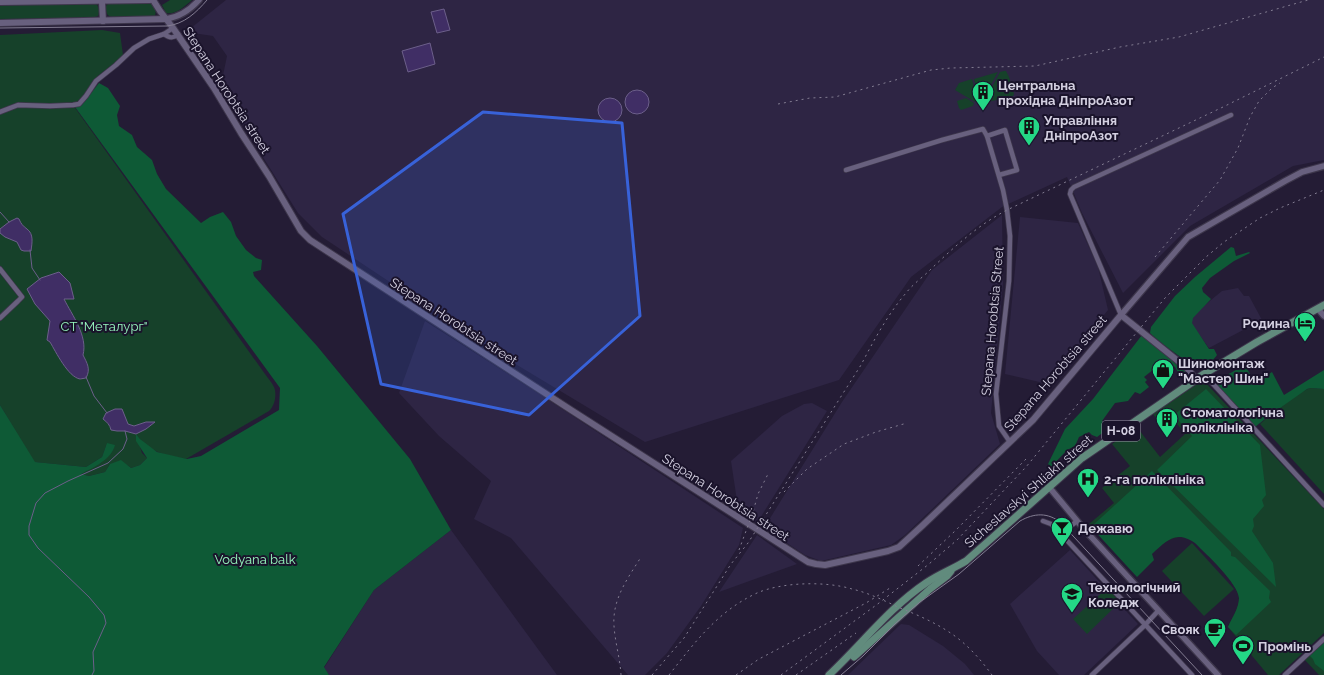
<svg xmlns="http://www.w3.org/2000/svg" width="1324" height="675" font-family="Raleway,sans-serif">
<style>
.built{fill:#2e2544}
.green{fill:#16412a}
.forest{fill:#0e5a36}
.water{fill:#402e65;stroke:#6c5f8a}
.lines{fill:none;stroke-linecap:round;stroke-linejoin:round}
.stream{stroke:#6c5f8a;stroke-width:1}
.minor-casing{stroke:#3d364b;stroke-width:6}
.tertiary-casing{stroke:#3d364b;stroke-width:8}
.secondary-casing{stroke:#3d364b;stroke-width:8}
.primary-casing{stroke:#3d364b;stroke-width:9}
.minor{stroke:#68607e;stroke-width:4.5}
.tertiary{stroke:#68607e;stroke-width:5.5}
.secondary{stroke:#68607e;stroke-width:6}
.primary{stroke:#618b7d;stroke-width:7}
.tram{stroke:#837d92;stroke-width:1}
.rail{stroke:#837d92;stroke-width:1;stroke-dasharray:2 4;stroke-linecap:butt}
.marked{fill:#3862d9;fill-opacity:0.2;stroke:#3862d9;stroke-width:3;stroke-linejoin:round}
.labels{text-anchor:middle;stroke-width:4;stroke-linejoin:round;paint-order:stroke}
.shield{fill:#1a132b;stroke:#9c97aa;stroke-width:1}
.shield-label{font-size:12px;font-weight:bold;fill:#d4d0e1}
.poi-label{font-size:13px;font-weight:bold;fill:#d4d0e1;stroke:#1a132b;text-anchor:start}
.street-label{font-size:13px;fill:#d4d0e1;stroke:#1a132b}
.park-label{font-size:13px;fill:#97f8be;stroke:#1a132b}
</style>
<rect width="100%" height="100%" fill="#241c35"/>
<!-- built -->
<g class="built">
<polygon points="226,0 1324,0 1324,160 1293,166 1190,226 1123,293 1082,213 1067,177 1002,207 911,277 839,380 645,442 497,353 322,237 298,213 246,130 221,85 227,56 213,36 186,32"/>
<polygon points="1002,215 1003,283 991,413 1000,444 905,535 891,545 821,561 805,555 764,528 842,402 932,270"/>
<polygon points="1020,217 1078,223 1098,267 1108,310 1048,384 1005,374"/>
<polygon points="1238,288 1244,296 1249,296 1262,320 1209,348 1188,319 1222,291"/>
<polygon points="425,321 547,399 743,528 739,545 701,606 667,653 645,675 628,675 511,538 474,519 491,481 439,436 399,393"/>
<polygon points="812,403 827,411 757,523 739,514 731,461 782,416 804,404"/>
<polygon points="451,530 557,675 329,675 324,668 374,590"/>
<polygon points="757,535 797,564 719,592"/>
<polygon points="1070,550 1138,624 1084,675 1059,675 1037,651 1010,604"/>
<polygon points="901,624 909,625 943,646 965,664 974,675 848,675"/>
</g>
<!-- green -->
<g class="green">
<path d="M170,0H192C185,6 176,15 166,13L162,5Z"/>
<path d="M151,2L153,3L156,10L155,16L152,17H112C106,16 106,11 106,6L109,3Z"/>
<path d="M95,3C99,6 100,11 98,16L92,18L0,19V4Z"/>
<path d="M102,30L120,33L123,55C115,64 106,69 98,76C88,85 86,97 73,105L265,374C268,378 272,383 274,387C277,394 275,406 269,411L186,459C166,455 149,453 136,434L142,453L147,458L140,465L131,468L127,465L110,464L105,472L89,476L80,474L102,462L107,443L102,457L86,467L34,462L0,405V35Z"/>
<polygon points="1004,71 1006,71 1009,77 1014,94 1013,96 988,102 985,100 1000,72"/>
<polygon points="998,72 983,99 979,97 974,79"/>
<polygon points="972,79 977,98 975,102 955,90 959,83"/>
<polygon points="966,98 974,103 973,106 961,110 959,108 957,101"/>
<path d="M1203,380L1324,509V633L1279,675H1268L1228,627C1232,618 1239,608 1239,598C1238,583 1206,554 1196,543C1193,541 1190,539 1187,538C1167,531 1147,559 1135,572L1089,524L1114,503L1102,488L1130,466L1112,444L1136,426L1160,457L1185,434L1174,420L1163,427L1153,414Z"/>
<path d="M1311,388L1324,389V494L1260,424C1272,413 1296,392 1311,388Z"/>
<polygon points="1192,543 1234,589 1204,616 1162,571"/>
<polygon points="1107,588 1120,602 1087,634 1073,619"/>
<polygon points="1324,639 1324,675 1319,675 1303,658"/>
</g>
<!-- forest -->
<g class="forest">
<path d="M99,83L108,88L120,106L117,115L119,126L132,135L137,147L152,160L157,174L166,189L201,223L210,217L223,212L231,222L236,236L246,250L256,258L262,260L261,270L253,272L254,276L317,346L410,459L451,530L374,590L324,667L329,675H0V405L35,462L86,467L102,457L107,443L115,445C111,460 94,467 81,474L89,476L105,472L110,464L121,460L131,468L140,465L147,458L136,441V434L140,439L157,452L187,459L201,456L279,410L280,388L75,107L84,102Z"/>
<path d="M1231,247L1234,248L1236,256L1249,252L1250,253L1234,261L1210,278L1202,288L1203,292L1211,299L1193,318L1192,323L1209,349H1214L1217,355C1213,360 1209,366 1202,366C1190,367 1159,341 1150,333L1151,327L1175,296L1195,277Z"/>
<polygon points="1142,335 1185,368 1186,372 1181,378 1175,367 1172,365 1162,371 1159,361 1154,369 1144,377 1147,380 1145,382 1149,387 1140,394 1135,392 1128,401 1115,403 1102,421 1109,428 1097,437 1092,435 1089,432 1079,437 1075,446 1067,450 1051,467 1048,464 1065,429 1093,399"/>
<polygon points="1245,365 1255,383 1272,372 1284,395 1324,370 1324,389 1311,388 1307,389 1270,415 1255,427 1214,382"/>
<polygon points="1206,389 1260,445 1266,495 1262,500 1264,506 1253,519 1254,526 1252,531 1273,563 1276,587 1157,470 1192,436 1174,415"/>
<path d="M1152,471L1231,552V556L1235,557L1270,591L1269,598L1271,602L1236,635L1228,627C1232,618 1239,608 1239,598C1238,583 1206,554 1195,543C1176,530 1167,540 1152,554L1154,560L1137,577L1091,527Z"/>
<polygon points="1324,639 1324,671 1315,664 1313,659 1308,654"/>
</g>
<!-- water -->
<g class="water">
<polygon points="444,9 450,30 437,33 431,12"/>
<polygon points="430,43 435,64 408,72 402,51"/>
<circle cx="637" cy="102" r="12"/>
<circle cx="610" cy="110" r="12"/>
<path d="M17,218L19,219C21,224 23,226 27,229C34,234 32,243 31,251H24L21,250L17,242L5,237L0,233V229L9,222Z"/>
<path d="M59,272L70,283L74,299H64C72,315 88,336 83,355C87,363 91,369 86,378C86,378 80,379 80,379C68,377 56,352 50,342L47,340L50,321L35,304L27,289L41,278Z"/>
<path d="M115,409H122L128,424L134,426L146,422H155L146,429L136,434L125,431H117L111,430C110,425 107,422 103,419L106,413Z"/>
</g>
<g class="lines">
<!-- stream -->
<g class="stream">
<polyline points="0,212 9,222"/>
<polyline points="30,250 32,268 40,280"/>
<polyline points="86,377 94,396 107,413"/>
<polyline points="92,675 94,671 93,652 106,623 104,615 89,597 38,548 29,535 29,526 36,503 45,493 68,481 108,463 123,449 127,439 125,431"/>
</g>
<!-- minor casing -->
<g class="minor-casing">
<g id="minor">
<polyline points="164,34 173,28"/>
<path d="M0,112L18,105L50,106L73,105L79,104L86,96L96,81L116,65L134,48L149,39L164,34C169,38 173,39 178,34"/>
<polyline points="846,170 942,140 983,129 987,136"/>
<polyline points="999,175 1017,170 1005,130 987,136 1003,190 1007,210 1010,236 1009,281 996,394 999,426 1010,442"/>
<polyline points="0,269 22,297 18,301 0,318"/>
<polyline points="1121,315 1070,194 1071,190 1074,187 1231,115"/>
<polyline points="1204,374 1324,505"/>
<polyline points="1043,521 1051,524 1061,534 1192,675"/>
<polyline points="1061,534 1077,521"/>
<polyline points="1092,675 1145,625 1158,611"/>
<polyline points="1285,675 1324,639"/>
</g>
</g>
<!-- tertiary casing -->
<g class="tertiary-casing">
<g id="tertiary">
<path d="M166,19C180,17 190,10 199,0"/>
<polyline points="1318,309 1324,316"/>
<polyline points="1121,315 1188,237 1285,181 1302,172 1324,166"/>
<polyline points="1049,487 1083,528 1218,675"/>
</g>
</g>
<!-- secondary casing -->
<g class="secondary-casing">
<g id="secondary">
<polyline points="153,0 160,11 173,28 214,88 241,133 269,176 301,231 310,240 571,410 808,562 816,564 825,565 888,551 899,547 923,525 1033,420 1121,315 1188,369 1196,380"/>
<polyline points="0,2 150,0"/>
<polyline points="102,2 103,21"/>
<polyline points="0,23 166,19"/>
</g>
</g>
<!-- primary casing -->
<g class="primary-casing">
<g id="primary">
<polyline points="854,657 930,589 947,576 951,571"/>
<path d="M829,675C862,644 889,608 926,583C939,574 953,569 966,561L1082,458L1204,374L1257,342L1324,305"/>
</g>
</g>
<!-- minor -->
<use href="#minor" class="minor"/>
<!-- tertiary -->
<use href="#tertiary" class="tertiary"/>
<!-- secondary -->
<use href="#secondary" class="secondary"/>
<!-- primary -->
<use href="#primary" class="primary"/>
<!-- tram -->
<g class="tram">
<path d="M0,28L167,26C184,24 196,13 207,0"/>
<path d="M841,675L863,656L897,622L920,602L959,574L1020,521C1034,513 1048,512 1061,523L1202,675"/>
</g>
<!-- rail -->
<g class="rail">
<polyline points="778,104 810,98 835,97 931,70 951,68 1035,66 1120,47 1179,37 1308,0"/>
<polyline points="1155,257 1220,180 1238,148 1250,117 1259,101 1272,88 1280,83"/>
<polyline points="784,492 807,469 844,444 876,432 907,423"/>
<polyline points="739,550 753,512 758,494 769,472"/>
<polyline points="918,566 955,531 1026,459"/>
<path d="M621,675C620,658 615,642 614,626C612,599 628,578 641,557"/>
<path d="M652,675L684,638L731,564L748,543L861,365C874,340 888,314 906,293C913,284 923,277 930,270C954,247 978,225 1007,210L1223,107L1324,57"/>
<path d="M669,675C695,642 718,611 757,593C782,582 826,581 852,589C869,593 885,601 900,608C918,615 936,623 952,634C968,645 981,660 992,675"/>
<polyline points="736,675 759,659 866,603 890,588"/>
<polyline points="781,675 879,603 929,564 957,540 1026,467 1165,298 1206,257 1224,242 1260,218 1280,208 1324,190"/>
<polyline points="796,675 856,633"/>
</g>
</g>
<!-- marked area -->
<path class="marked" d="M483,112L622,123L640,316L529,415L381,384L343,214Z"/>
<!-- icons -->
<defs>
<g id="building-pin" transform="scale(1.15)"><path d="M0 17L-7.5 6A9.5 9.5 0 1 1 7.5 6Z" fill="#24d886" stroke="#1a132b"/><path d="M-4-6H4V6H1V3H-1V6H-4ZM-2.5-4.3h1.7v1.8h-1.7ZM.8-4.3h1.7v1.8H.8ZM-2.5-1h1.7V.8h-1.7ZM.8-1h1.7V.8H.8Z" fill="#111"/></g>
<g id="hotel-pin" transform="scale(1.15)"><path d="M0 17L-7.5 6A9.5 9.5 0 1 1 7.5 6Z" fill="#24d886" stroke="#1a132b"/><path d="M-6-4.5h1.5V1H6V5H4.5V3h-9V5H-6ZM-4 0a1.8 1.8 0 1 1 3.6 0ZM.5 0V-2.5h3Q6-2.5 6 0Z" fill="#111"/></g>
<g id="shop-pin" transform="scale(1.15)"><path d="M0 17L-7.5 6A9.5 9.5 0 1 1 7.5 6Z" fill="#24d886" stroke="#1a132b"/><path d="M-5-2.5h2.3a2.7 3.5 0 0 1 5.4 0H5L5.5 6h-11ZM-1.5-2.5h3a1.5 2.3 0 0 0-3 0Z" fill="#111"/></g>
<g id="hospital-pin" transform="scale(1.15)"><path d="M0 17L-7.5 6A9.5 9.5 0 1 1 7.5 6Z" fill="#24d886" stroke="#1a132b"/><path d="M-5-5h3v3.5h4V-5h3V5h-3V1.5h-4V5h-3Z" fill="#111"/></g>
<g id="bar-pin" transform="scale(1.15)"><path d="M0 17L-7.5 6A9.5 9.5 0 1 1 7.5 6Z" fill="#24d886" stroke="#1a132b"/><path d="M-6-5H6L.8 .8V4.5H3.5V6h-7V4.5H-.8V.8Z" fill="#111"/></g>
<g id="university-pin" transform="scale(1.15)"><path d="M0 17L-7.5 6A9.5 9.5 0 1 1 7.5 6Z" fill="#24d886" stroke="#1a132b"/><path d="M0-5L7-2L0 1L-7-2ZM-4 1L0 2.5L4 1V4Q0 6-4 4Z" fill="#111"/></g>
<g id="cafe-pin" transform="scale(1.15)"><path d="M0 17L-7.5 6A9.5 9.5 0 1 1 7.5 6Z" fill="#24d886" stroke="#1a132b"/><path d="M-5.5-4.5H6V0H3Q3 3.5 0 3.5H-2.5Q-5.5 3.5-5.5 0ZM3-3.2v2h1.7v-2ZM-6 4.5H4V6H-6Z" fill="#111"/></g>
<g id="stadium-pin" transform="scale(1.15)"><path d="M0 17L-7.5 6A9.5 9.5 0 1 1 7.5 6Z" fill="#24d886" stroke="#1a132b"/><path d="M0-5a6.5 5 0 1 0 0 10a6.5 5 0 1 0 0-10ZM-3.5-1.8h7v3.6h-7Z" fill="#111"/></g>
</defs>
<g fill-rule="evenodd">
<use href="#building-pin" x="983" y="92"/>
<use href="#building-pin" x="1029" y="127"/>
<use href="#hotel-pin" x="1305" y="323"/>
<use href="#shop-pin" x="1163" y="370"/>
<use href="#building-pin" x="1167" y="419"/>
<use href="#hospital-pin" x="1088" y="479"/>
<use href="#bar-pin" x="1062" y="528"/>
<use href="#university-pin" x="1072" y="594"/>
<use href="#cafe-pin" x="1215" y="629"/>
<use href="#stadium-pin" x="1243" y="646"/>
</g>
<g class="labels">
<!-- shield labels -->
<rect class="shield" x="1102" y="421" width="38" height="20" rx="3"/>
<g class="shield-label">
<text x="1121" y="435">Н-08</text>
</g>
<!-- poi labels -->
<g class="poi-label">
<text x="998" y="90">Центральна<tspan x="998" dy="15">прохідна ДніпроАзот</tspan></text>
<text x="1044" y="125">Управління<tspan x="1044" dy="15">ДніпроАзот</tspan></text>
<text x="1290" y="328" text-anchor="end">Родина</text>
<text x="1178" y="368">Шиномонтаж<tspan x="1178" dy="15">"Мастер Шин"</tspan></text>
<text x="1182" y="417">Стоматологічна<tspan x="1182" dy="15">поліклініка</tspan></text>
<text x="1104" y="484">2-га поліклініка</text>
<text x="1078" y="533">Дежавю</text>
<text x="1088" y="592">Технологічний<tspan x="1088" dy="15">Коледж</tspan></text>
<text x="1200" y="634" text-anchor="end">Свояк</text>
<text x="1258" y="651">Промінь</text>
</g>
<!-- street labels -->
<g class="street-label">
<text transform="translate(227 90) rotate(57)" y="5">Stepana Horobtsia street</text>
<text transform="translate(454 321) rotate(33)" y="5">Stepana Horobtsia street</text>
<text transform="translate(992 321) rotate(-85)" y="5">Stepana Horobtsia Street</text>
<text transform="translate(1055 373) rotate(-49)" y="5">Stepana Horobtsia street</text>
<text transform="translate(1028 491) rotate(-41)" y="5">Sicheslavskyi Shliakh street</text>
<text transform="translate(726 497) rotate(33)" y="5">Stepana Horobtsia street</text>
</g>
<!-- park labels -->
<g class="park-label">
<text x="104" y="331">СТ "Металург"</text>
<text x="255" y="564">Vodyana balk</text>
</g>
</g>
</svg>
